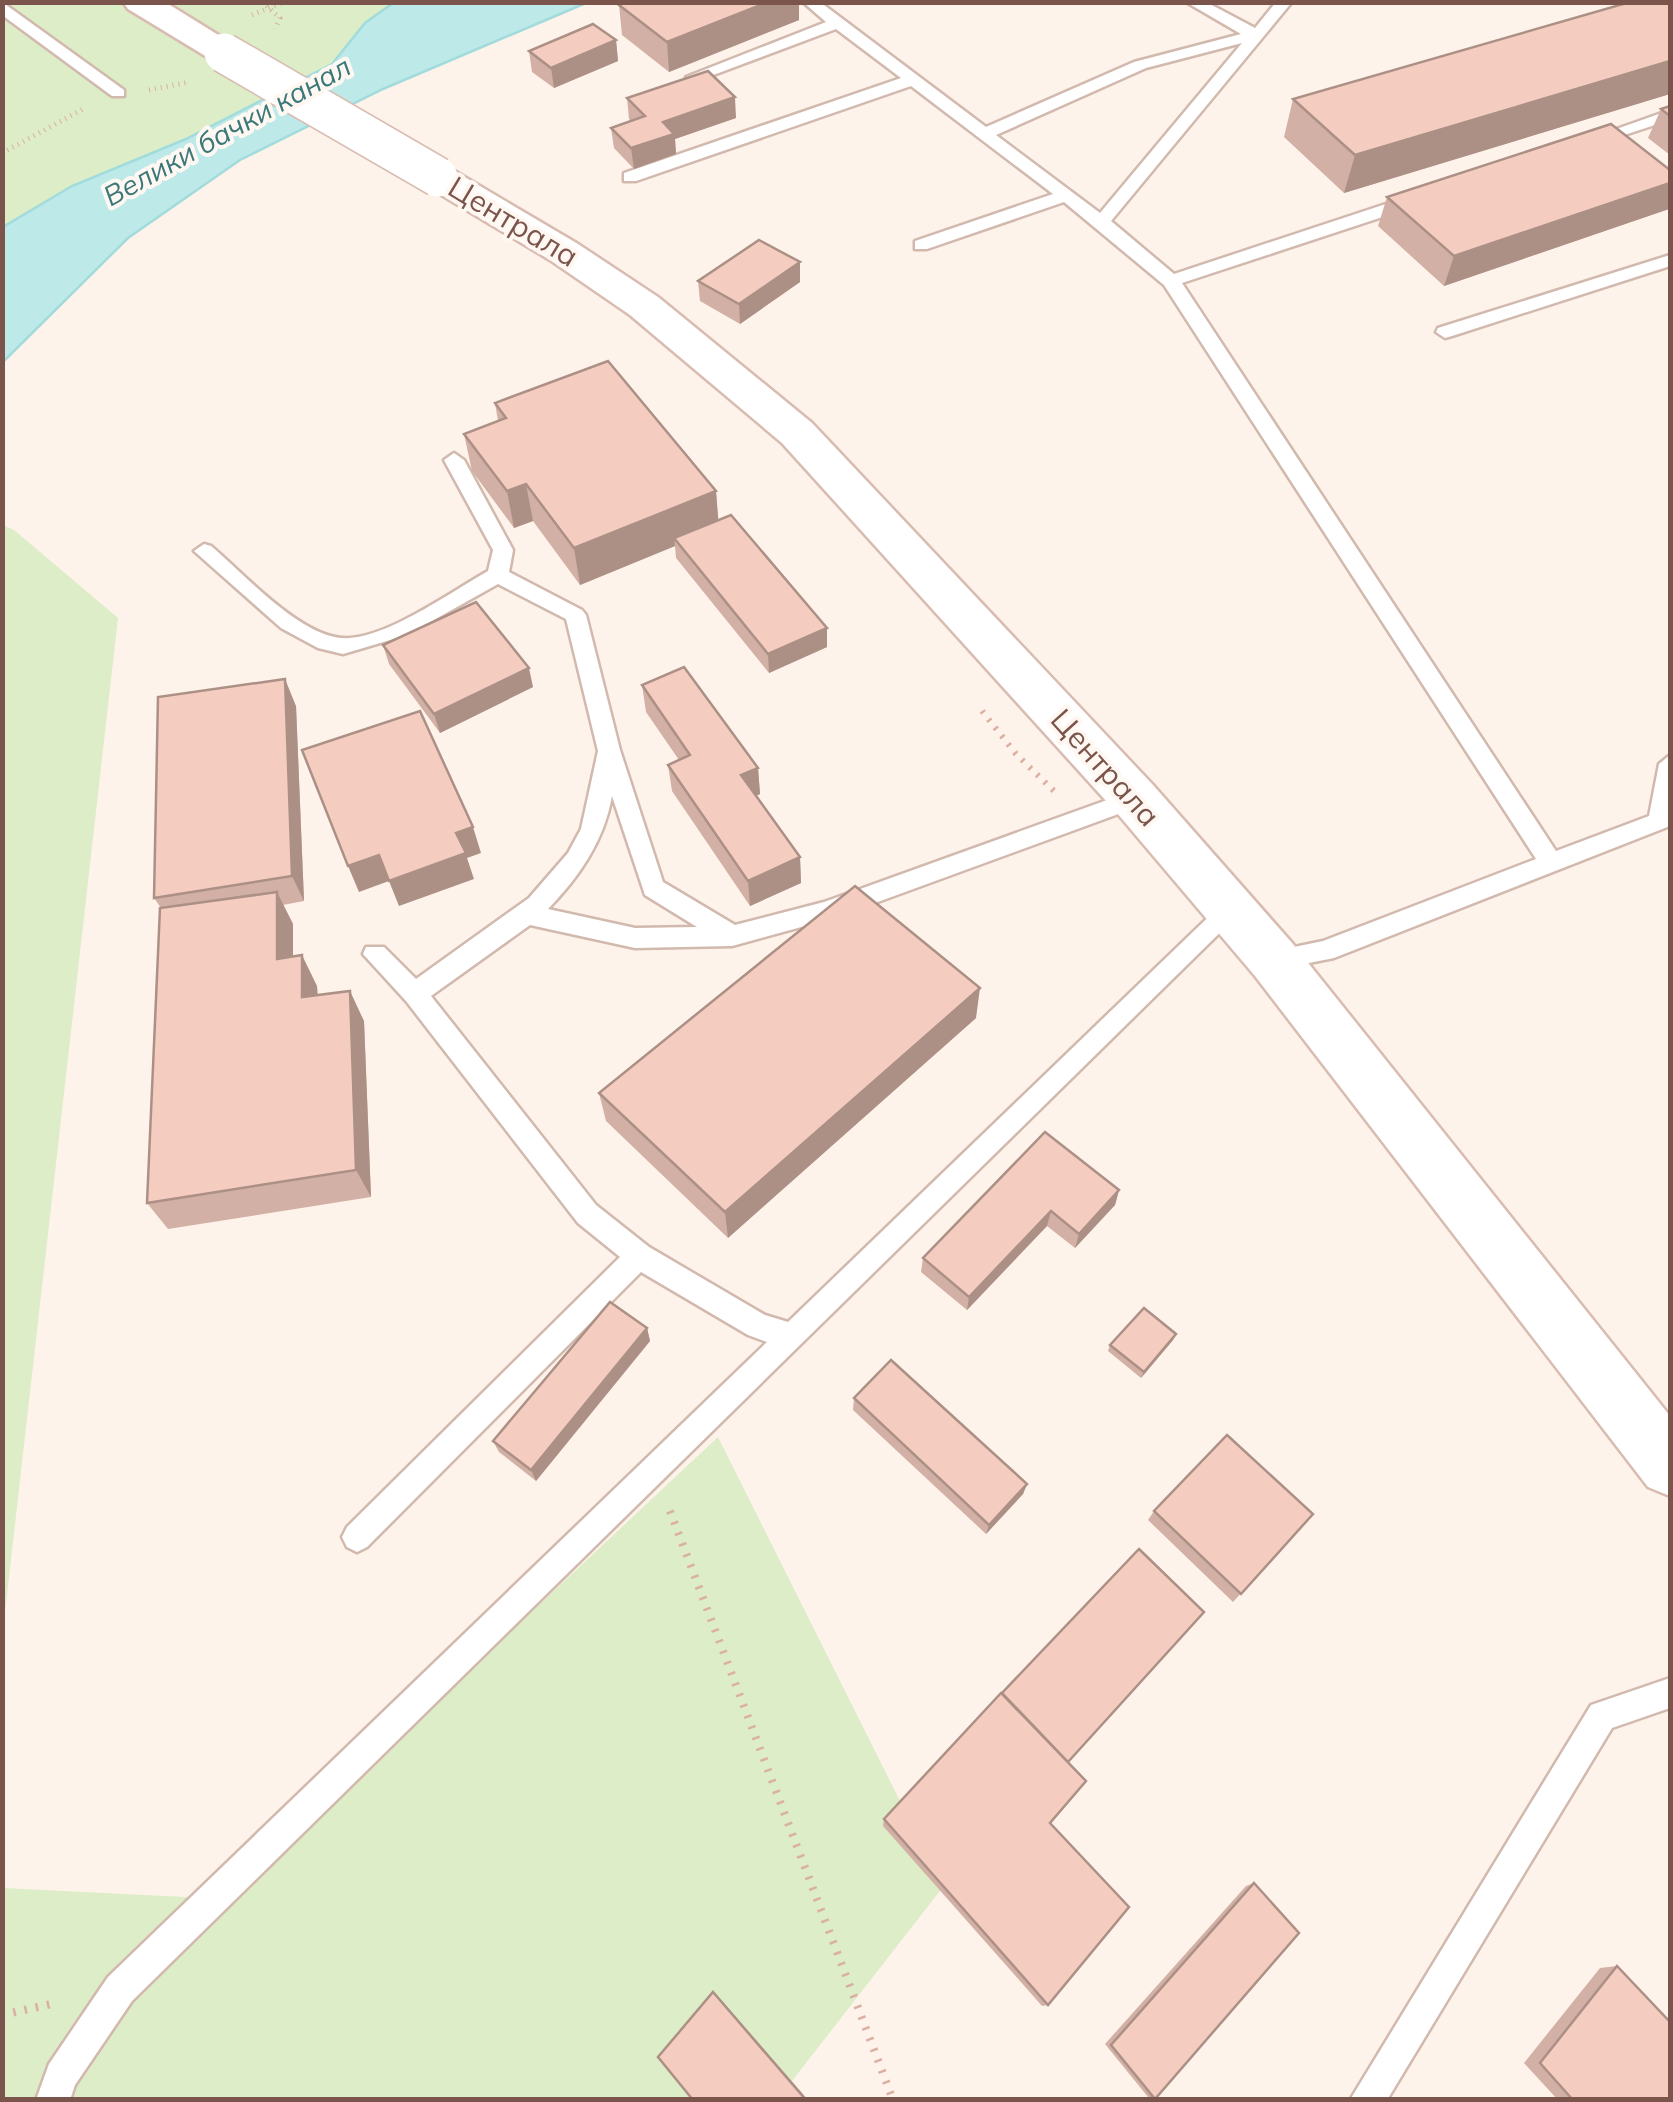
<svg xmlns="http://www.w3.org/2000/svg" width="1673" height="2102" font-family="Mulish,sans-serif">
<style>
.green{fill:#dcedc7}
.water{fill:#bde9e9;stroke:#a2dbdc;stroke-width:2.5}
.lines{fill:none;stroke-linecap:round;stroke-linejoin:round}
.service-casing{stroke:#d2b9ae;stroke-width:5}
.secondary-casing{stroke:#d9bcb1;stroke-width:5}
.path-far2{stroke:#dbb0a2;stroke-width:5;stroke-dasharray:1 5;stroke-linecap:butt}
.path-far1{stroke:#dbb0a2;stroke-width:6;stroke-dasharray:2.5 8;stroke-linecap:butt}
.path{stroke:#dbb0a2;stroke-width:8;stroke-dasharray:2.5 9;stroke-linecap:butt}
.service{fill:#fff;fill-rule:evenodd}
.secondary{fill:#fff;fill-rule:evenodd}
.secondary-bridge-casing{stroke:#d9bcb1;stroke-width:42;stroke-linecap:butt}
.secondary-bridge{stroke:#fff;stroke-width:39}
.wall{fill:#d3b0a5}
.shaded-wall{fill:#ac9086}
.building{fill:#f5cdc0;stroke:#ac9086;stroke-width:2.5}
.labels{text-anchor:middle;stroke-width:8;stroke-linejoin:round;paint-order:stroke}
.far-water-label{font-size:28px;font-style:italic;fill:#3a7879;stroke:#fff8f2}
.street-label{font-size:30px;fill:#7b554b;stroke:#fff8f2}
</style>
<rect width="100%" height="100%" fill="#fef3ea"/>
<!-- green -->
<g class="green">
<polygon points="3,3 393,3 365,23 332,64 186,139 72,186 3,227"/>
<polygon points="3,525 14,530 118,618 3,1630"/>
<polygon points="718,1437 943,1887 778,2099 3,2100 3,1888 225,1899"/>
</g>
<!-- water -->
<polygon class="water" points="393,3 586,3 383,89 240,160 128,238 3,362 3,227 72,186 186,139 332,64 365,23"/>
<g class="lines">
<!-- service casing -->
<g class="service-casing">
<g id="service">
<polygon points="2,2 124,90 124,96 112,96 2,15"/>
<path d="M803,2H820L986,127L1134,62L1241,34L1186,2H1206L1255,28L1276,2H1292L1111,221L1174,274L1407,197H1419V205L1182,283L1556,851L1649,816L1659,764L1670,755V826L1334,958L1274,970L1265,967L1262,960L1265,953L1323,941L1536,859L1164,285L1064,202L927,249H915V241L1053,194L911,86L636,181H624V173L901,78L836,29L700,80L686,77L826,22ZM1242,43L1100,213L996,135L1146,68Z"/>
<polygon points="1670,110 1670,120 1588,147 1580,142"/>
<polygon points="1670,255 1670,266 1452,336 1445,338 1436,332 1438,328"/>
<path d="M454,453L464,460L513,550L509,572L582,610L586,615L620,750L663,882L735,925L824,902L1135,790L1146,799L1143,805L834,918L732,946L635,948L530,925L431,996L596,1205L649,1247L765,1315L788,1322L1223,903H1239L1243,910L132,2001L75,2085L70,2100H36L49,2064L108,1977L767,1342L748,1335L641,1272L367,1547L357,1552L347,1547L342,1537L347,1527L620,1257L578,1223L406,1001L363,954L366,947H384L416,979L529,898L568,853L581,829L598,751L566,619L498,584L407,635L343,654L318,648L281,628L194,551L204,544L211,546C243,573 299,635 342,638C384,641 452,591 488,571L493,550L444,460ZM612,796L645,895L697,927L635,928L548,909C579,877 604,841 612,796Z"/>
<polygon points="1670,1678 1670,1708 1612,1728 1387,2100 1350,2100 1591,1705"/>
</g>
</g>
<!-- secondary casing -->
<g class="secondary-casing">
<g id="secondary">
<polygon points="123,2 165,2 236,46 241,53 236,60 224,63 212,60 128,9"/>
<polygon points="438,166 451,169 578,244 658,297 812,423 1153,785 1293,944 1670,1416 1670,1496 1648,1487 1255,976 1117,813 782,443 630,315 550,260 425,185 419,177 425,169"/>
</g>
</g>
<!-- path-far2 -->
<g class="path-far2">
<polyline points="262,2 280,18 275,29"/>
<polyline points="252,15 283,2"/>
<polyline points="149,90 190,82"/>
<polyline points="2,153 85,108"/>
</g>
<!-- path-far1 -->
<polyline class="path-far1" points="982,711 1016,754 1054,791"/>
<!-- path -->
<g class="path">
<polyline points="670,1511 893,2100"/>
<polyline points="2,2015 56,2003"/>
</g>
<!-- service -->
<use href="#service" class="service"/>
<!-- secondary -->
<use href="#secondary" class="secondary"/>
<!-- secondary-bridge casing -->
<g class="secondary-bridge-casing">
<polyline id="secondary-bridge" points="224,53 438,177"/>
</g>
<!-- secondary-bridge -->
<use href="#secondary-bridge" class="secondary-bridge"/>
</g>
<!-- wall -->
<g class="wall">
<polygon points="626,2 799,2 799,20 669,72 622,35 619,5"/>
<polygon points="1670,2 1670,94 1344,193 1284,137 1293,99"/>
<polygon points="616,40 618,61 554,88 532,72 529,51"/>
<polygon points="627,98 736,118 675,139 676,154 634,169 614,148 611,128 631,121 629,119"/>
<polygon points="1670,106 1670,155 1648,138 1661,109"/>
<polygon points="1670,170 1670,206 1669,209 1444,286 1378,226 1387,197"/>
<polygon points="800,262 800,282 740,324 700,301 698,281"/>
<polygon points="495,403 716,491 718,520 827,647 769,673 676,558 675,546 580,585 533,521 514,528 472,471 464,434 498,421"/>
<polygon points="383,645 533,687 440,733 389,664"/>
<polygon points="642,685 758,768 760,794 756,796 800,857 801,883 750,906 672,791 668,765 679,760 646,712"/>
<polygon points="296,706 304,901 283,905 293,924 293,957 317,986 318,995 364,1021 371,1197 168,1229 147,1203 161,908 154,898"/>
<polygon points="976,1018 728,1238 606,1121 599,1093"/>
<polygon points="1045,1132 1119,1190 1115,1205 1075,1248 1047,1226 967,1310 921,1272 923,1258"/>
<polygon points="647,1328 650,1341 536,1481 499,1452 493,1441"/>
<polygon points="1176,1334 1173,1340 1141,1378 1108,1351 1110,1345"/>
<polygon points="854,1398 1027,1484 1023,1494 986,1534 853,1410"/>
<polygon points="1154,1511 1313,1514 1233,1602 1148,1520"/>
<polygon points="1068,1762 1050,1823 1048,2005 1042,2006 883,1826 884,1819"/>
<polygon points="1254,1883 1155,2099 1148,2097 1105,2044 1246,1886"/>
<polygon points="1617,1966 1670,2100 1558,2100 1524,2063 1600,1968"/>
</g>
<!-- shaded-wall -->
<g class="shaded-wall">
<polygon points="768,2 799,2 799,20 669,72 667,42"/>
<polygon points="616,40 618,61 554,88 551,68"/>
<polygon points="1670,61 1670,94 1344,193 1355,155"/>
<polygon points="735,97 736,118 675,139 676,154 634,169 631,148 663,122"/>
<polygon points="1670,183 1670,206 1669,209 1444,286 1454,256"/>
<polygon points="800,262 800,282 740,324 739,304"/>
<polygon points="526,484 533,521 514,528 507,491"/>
<polygon points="716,491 719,528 674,538 675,546 580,585 574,548"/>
<polygon points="827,628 827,647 769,673 768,654"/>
<polygon points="529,668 533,687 440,733 434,714"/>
<polygon points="285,679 296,706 304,901 292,876"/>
<polygon points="758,768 760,794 743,802 741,775"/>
<polygon points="473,827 481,853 467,858 474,879 399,906 389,881 456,833"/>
<polygon points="379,855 389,881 359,892 348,866"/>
<polygon points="800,857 801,883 750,906 748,881"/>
<polygon points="277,892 293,924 293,990 277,959"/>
<polygon points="302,955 317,986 318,1028 302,997"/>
<polygon points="980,988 976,1018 728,1238 725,1212"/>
<polygon points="350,991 364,1021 371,1197 356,1170"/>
<polygon points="1119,1190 1115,1205 1075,1248 1079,1234"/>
<polygon points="1051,1211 1047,1226 967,1310 969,1297"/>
<polygon points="647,1328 650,1341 536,1481 531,1470"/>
<polygon points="1176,1334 1173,1340 1141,1378 1144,1372"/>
<polygon points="1027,1484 1023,1494 986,1534 989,1525"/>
<polygon points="713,1992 715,1993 808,2100 806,2100"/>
</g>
<!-- building -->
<g class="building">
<polygon points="626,2 768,2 667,42 619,5"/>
<polygon points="1630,2 1670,2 1670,61 1355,155 1293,99"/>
<polygon points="593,24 616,40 551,68 529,51"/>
<polygon points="708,71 735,97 663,122 674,134 631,148 611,128 645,116 627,98"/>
<polygon points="1670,106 1670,116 1661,109"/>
<polygon points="1611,124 1670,170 1670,183 1454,256 1387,197"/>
<polygon points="759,240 800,262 739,304 698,281"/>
<polygon points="608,361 716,491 574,548 526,484 507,491 464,434 506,418 495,403"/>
<polygon points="731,515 827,628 768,654 674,538"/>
<polygon points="476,602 529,668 434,714 383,645"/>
<polygon points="684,667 758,768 741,775 800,857 748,881 668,765 690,755 642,685"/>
<polygon points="285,679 292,876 154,898 158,697"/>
<polygon points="420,711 473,827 456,833 466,853 389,881 379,855 348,866 302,750"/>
<polygon points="855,886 980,988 725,1212 599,1093"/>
<polygon points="277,892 277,959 302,955 302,997 350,991 356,1170 147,1203 160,908"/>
<polygon points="1045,1132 1119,1190 1079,1234 1051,1211 969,1297 923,1258"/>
<polygon points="610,1302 647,1328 531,1470 493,1441"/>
<polygon points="1144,1308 1176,1334 1144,1372 1110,1345"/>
<polygon points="891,1360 1027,1484 989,1525 854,1398"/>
<polygon points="1227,1435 1313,1514 1241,1594 1154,1511"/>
<polygon points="1139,1549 1204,1612 1068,1762 1002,1693"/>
<polygon points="1001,1693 1086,1781 1050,1823 1129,1907 1048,2005 884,1819"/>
<polygon points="1254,1883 1299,1933 1155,2099 1111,2045"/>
<polygon points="1617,1966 1670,2022 1670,2100 1573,2100 1540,2063"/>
<polygon points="713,1992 806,2100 693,2100 658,2057"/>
</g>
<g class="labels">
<!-- far-water labels -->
<g class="far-water-label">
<text transform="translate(227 131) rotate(-29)" y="10">Велики бачки канал</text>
</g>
<!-- street labels -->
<g class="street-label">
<text transform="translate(513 222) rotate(31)" y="10">Централа</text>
<text transform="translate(1105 768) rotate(48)" y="10">Централа</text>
</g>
</g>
<!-- border -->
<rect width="1673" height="2102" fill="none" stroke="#7b554b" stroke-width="10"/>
</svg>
